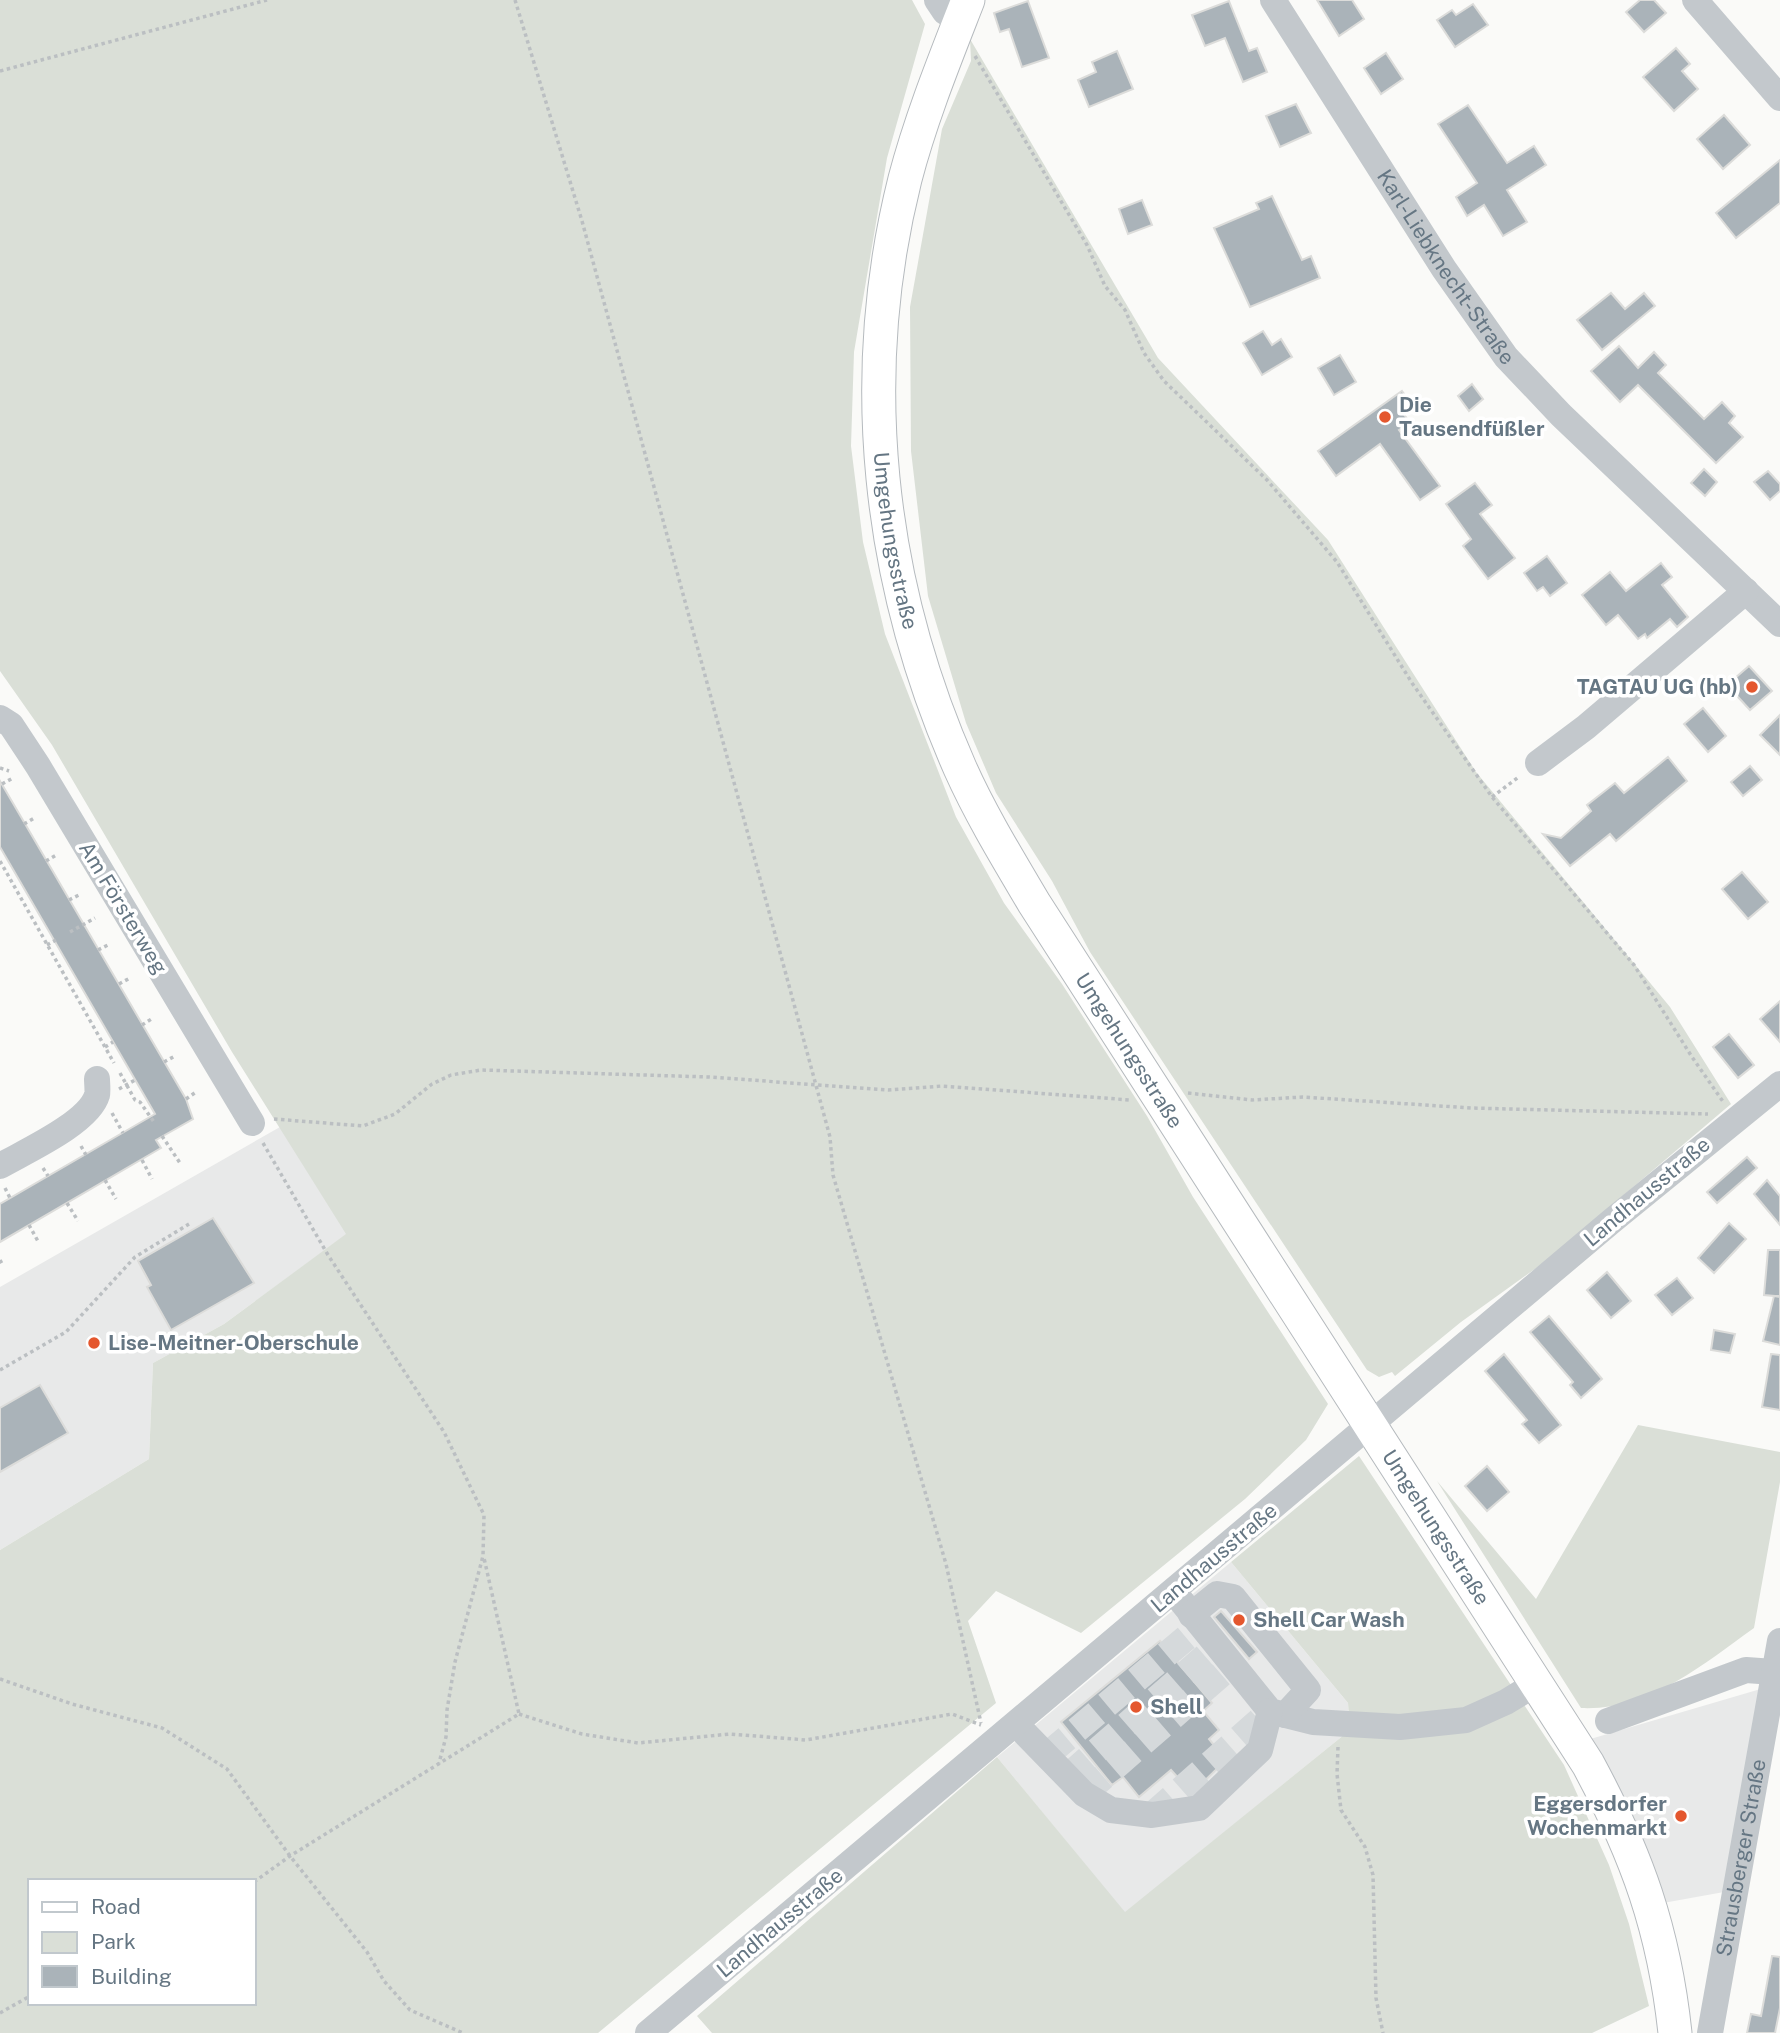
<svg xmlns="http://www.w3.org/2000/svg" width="1780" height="2033" font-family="'Public Sans',sans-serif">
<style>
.built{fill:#e8e9e9}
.green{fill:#dadfd7;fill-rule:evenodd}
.building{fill:#aab3b9;stroke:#dcdcda;stroke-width:2}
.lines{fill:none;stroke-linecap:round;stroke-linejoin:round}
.minor-tunnel{stroke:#d5d9db;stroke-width:26;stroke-dasharray:26 13;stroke-linecap:butt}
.major-casing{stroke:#b5babe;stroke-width:35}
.path{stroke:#bbbfc2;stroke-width:3.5;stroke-dasharray:3.5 3.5;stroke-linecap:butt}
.minor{stroke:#c3c8cc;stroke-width:26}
.major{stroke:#fff;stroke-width:33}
.poi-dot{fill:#e4572e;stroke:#fff;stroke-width:2.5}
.labels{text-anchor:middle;stroke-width:7;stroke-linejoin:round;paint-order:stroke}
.street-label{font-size:21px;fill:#657683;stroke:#fff}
.poi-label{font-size:21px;font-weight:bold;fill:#657683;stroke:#fff;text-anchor:start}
</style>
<rect width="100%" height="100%" fill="#fafaf8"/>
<!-- built -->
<g class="built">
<polygon points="280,1127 347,1234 224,1324 153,1363 149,1459 0,1550 0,1287"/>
<polygon points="1231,1562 1348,1703 1350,1730 1125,1913 997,1757"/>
<polygon points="1764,1688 1724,1892 1663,1903 1587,1740"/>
</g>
<!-- green -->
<g class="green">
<path d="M0,0H912L925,24L887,158L854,352L851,446L863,542L885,634L956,817L1004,903L1062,984L1147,1116L1193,1197L1328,1404L1306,1440L1245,1499L1081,1633L996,1591L968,1621L996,1703L598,2033H0V1550L149,1459L153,1363L224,1324L346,1234L232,1052L52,745L0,671ZM30,1881H254V2003H30Z"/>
<polygon points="970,39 1158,358 1328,540 1476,772 1670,1007 1731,1104 1546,1261 1461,1322 1395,1376 1392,1372 1379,1377 1367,1370 1090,952 1052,881 996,793 966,723 928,596 911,451 910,307 942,129 971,61"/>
<path d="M1638,1425L1780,1452V1482L1754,1628C1702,1665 1649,1711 1581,1708L1437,1481L1536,1599Z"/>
<polygon points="1359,1456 1564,1765 1609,1865 1629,1924 1649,2006 1592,2033 712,2033 697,2016 997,1757 1125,1912 1350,1730 1348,1703 1231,1562"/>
</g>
<!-- building -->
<g class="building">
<polygon points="1317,0 1352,0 1364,19 1339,36"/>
<polygon points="1640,0 1654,0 1666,13 1644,32 1626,12"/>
<polygon points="1028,1 1049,58 1022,67 1009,29 1000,32 994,13"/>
<polygon points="1229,1 1249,51 1257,48 1267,72 1243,82 1225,38 1205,46 1192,15"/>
<polygon points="1473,4 1488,25 1455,47 1437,20 1452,10 1456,15"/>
<polygon points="1676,48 1690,64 1682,71 1698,89 1674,111 1643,77"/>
<polygon points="1117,51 1133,89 1089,107 1078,80 1096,72 1092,62"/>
<polygon points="1386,53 1403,79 1381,94 1364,68"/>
<polygon points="1296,104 1311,133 1280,147 1266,116"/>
<polygon points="1468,105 1507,163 1534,146 1546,165 1507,190 1527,222 1503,236 1484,205 1467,216 1456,197 1477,183 1438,124"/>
<polygon points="1724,115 1750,145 1723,169 1697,139"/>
<polygon points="1780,160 1780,203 1736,238 1716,213"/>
<polygon points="1272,196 1302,260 1311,256 1320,278 1250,307 1214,228 1259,209 1256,203"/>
<polygon points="1142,200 1152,225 1128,234 1119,209"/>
<polygon points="1611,293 1625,309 1644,293 1655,306 1602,350 1577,320"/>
<polygon points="1263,331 1272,345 1281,339 1292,357 1262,375 1243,343"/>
<polygon points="1619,346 1638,368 1654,352 1666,365 1658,373 1704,419 1722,402 1735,416 1729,423 1743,437 1716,463 1638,385 1620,402 1591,371"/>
<polygon points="1340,355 1356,382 1334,395 1318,368"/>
<polygon points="1472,384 1483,399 1469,411 1458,396"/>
<polygon points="1402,391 1411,403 1401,410 1410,423 1399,430 1440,486 1420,500 1380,444 1336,476 1318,451"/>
<polygon points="1704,469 1717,482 1705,496 1691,483"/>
<polygon points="1768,471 1780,484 1780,491 1770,500 1754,482"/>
<polygon points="1475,483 1492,505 1480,514 1515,558 1488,579 1463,546 1471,539 1446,504"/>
<polygon points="1547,556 1567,583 1550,596 1543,587 1537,591 1524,573"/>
<polygon points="1661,563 1672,577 1662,585 1688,617 1677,627 1670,619 1647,638 1645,634 1638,639 1618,615 1606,625 1582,595 1610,572 1626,591"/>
<polygon points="1749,666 1772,691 1750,710 1727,685"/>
<polygon points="1703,708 1726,736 1708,752 1684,724"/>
<polygon points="1780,715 1780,755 1760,735"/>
<polygon points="1668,757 1687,781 1616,841 1610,834 1570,866 1543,834 1561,838 1591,811 1587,805 1615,783 1624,793"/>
<polygon points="1750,766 1762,780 1743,796 1731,782"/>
<polygon points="0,781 186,1099 193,1119 156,1140 161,1148 0,1242 0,1204 155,1114 0,847"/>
<polygon points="1742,872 1768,902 1748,919 1722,889"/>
<polygon points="1780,1001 1780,1042 1760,1019"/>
<polygon points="1729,1034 1754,1065 1738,1078 1713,1047"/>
<polygon points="1747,1157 1757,1168 1717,1203 1707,1192"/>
<polygon points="1767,1180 1780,1196 1780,1225 1754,1194"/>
<polygon points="213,1218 254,1283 171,1330 147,1287 151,1285 138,1261"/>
<polygon points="1729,1223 1746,1239 1714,1273 1698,1258"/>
<polygon points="1768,1250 1780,1250 1780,1296 1774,1296 1780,1297 1780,1345 1763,1341 1774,1296 1764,1295"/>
<polygon points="1607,1272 1631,1301 1611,1318 1587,1290"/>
<polygon points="1677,1278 1693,1298 1672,1315 1655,1295"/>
<polygon points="1549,1316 1602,1379 1581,1398 1570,1385 1573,1382 1530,1332"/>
<polygon points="1714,1330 1735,1334 1730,1353 1711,1350"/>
<polygon points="1504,1354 1561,1425 1539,1443 1522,1424 1527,1420 1485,1371"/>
<polygon points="1771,1354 1780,1355 1780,1410 1762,1407"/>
<polygon points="40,1385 68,1433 0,1472 0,1408"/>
<polygon points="1487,1466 1509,1492 1487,1511 1465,1486"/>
<polygon points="1221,1611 1257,1652 1249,1659 1214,1617"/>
<polygon points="1160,1641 1212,1703 1203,1711 1219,1730 1209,1739 1226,1760 1192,1793 1171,1770 1139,1797 1123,1777 1112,1785 1061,1722"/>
<polygon points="1772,1956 1780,1957 1780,2008 1775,2033 1747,2033 1751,2014 1761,2016"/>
</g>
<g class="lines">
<!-- minor-tunnel -->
<g class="minor-tunnel">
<polyline points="1047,1755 1199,1627"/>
<polyline points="1068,1776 1216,1647"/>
<polyline points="1084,1794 1232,1665"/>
<polyline points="1152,1815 1270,1711"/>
</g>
<!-- major casing -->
<g class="major-casing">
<g id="major">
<path id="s3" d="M968,0C945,59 921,118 905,179C855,378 878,582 960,768C981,815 1008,859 1034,903L1588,1764C1637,1855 1664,1930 1675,2033"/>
</g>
</g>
<!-- path -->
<g class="path">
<polyline points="515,0 582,221 830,1137 833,1175 946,1564 981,1723"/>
<polyline points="975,56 1087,245 1105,286 1125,310 1144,353 1164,381 1267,480 1337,562 1412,683 1492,797 1634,965 1692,1057 1724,1103"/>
<polyline points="0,71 267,0"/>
<polyline points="0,768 9,771"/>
<polyline points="2,784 13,778"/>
<polyline points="1492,797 1520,776"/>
<polyline points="24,824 36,817"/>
<polyline points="0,861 114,1063"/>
<polyline points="46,861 58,854"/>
<polyline points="69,900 81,894"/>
<polyline points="70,932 95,918"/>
<polyline points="47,945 56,940"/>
<polyline points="98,950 110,944"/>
<polyline points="119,984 130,978"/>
<polyline points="142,1025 153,1018"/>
<polyline points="105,1047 113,1042"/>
<polyline points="164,1062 175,1056"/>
<polyline points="120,1073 135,1100 140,1102 154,1122"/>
<polyline points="119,1089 135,1080"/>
<polyline points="1188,1093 1252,1100 1303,1097 1471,1108 1708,1114"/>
<polyline points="186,1099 196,1092"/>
<polyline points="112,1113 123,1133"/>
<polyline points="274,1119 363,1126 395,1114 432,1084 451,1075 481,1070 709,1077 888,1090 942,1086 1130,1100"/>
<polyline points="162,1136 180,1163"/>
<polyline points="263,1143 328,1255 444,1432 484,1515 483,1556 455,1662 447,1710 446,1737 439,1763"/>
<polyline points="81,1146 86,1155"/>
<polyline points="142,1160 152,1179"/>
<polyline points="43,1168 48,1176"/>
<polyline points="105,1180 116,1199"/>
<polyline points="5,1188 10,1198"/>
<polyline points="67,1203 78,1221"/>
<polyline points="29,1225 39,1243"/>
<polyline points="0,1260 2,1264"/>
<polyline points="0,1370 66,1332 135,1257 189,1224"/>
<polyline points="0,1679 72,1704 162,1728 227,1769 290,1856 367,1952 384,1981 410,2010 463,2033"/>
<polyline points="519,1714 582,1734 638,1743 730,1734 806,1740 952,1714 981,1725"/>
<polyline points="1338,1747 1337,1774 1341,1810 1365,1847 1373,1875 1376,1998 1383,2033"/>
<polyline points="254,1882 290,1856 519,1714 484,1558"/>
<polyline points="0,2013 30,1996"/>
</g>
<!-- minor -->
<g class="minor">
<polyline points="937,0 945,12 961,19"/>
<path id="s1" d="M1273,0L1444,269L1506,357L1561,415L1780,624"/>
<polyline points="1695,0 1780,98"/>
<polyline points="0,718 11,725 38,766 252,1123"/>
<polyline points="1538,763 1586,727 1746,591"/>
<path d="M0,1166C24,1152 89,1123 97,1095C98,1091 97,1083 97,1079"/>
<polyline points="1174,1592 1270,1711 1313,1722 1400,1727 1466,1720 1506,1702 1537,1683"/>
<polyline points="1191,1615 1217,1594 1233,1597 1308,1690 1285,1715"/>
<polyline points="1608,1721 1746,1670 1774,1672"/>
<polyline points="1016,1724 1084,1794 1111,1810 1152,1815 1199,1808 1260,1750 1270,1711"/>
<polyline points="648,2033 1613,1220 1780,1084"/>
<path id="s2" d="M1710,2033L1780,1641"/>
</g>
<!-- major -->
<use href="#major" class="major"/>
</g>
<!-- markers -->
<g class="poi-dot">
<circle cx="1385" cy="417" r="7"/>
<circle cx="1752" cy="687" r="7"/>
<circle cx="94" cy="1343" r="7"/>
<circle cx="1239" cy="1620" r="7"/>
<circle cx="1136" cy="1707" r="7"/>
<circle cx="1681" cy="1816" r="7"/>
</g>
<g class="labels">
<!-- street labels -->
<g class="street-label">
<text dy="7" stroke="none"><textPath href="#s1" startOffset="318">Karl-Liebknecht-Straße</textPath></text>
<text dy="7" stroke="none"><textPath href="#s3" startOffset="555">Umgehungsstraße</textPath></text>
<text transform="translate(123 908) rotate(59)" y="7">Am Försterweg</text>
<text dy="7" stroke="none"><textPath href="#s3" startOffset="1122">Umgehungsstraße</textPath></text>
<text transform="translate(1647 1192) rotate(-40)" y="7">Landhausstraße</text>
<text dy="7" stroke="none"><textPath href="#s3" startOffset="1689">Umgehungsstraße</textPath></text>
<text transform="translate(1214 1558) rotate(-40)" y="7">Landhausstraße</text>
<text dy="7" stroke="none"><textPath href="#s2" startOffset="178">Strausberger Straße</textPath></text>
<text transform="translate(780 1923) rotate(-40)" y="7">Landhausstraße</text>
</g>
<!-- poi labels -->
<g class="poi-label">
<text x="1399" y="412">Die<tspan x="1399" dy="24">Tausendfüßler</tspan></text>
<text x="1738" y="694" text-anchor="end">TAGTAU UG (hb)</text>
<text x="108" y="1350">Lise-Meitner-Oberschule</text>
<text x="1253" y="1627">Shell Car Wash</text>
<text x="1150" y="1714">Shell</text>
<text x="1667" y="1811" text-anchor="end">Eggersdorfer<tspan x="1667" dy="24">Wochenmarkt</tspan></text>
</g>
</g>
<!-- legend -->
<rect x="28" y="1879" width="228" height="126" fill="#ffffff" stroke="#c1c8cd" stroke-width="2"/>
<rect x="42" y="1902" width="35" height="10" fill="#ffffff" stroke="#c1c8cd" stroke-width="2"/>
<text x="91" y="1914" font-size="21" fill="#657683">Road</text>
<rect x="42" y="1932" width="35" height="21" fill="#dadfd7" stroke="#c1c8cd" stroke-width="2"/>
<text x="91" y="1949" font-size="21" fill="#657683">Park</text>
<rect x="42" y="1966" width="35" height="21" fill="#aab3b9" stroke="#c1c8cd" stroke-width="2"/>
<text x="91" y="1984" font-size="21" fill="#657683">Building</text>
</svg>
